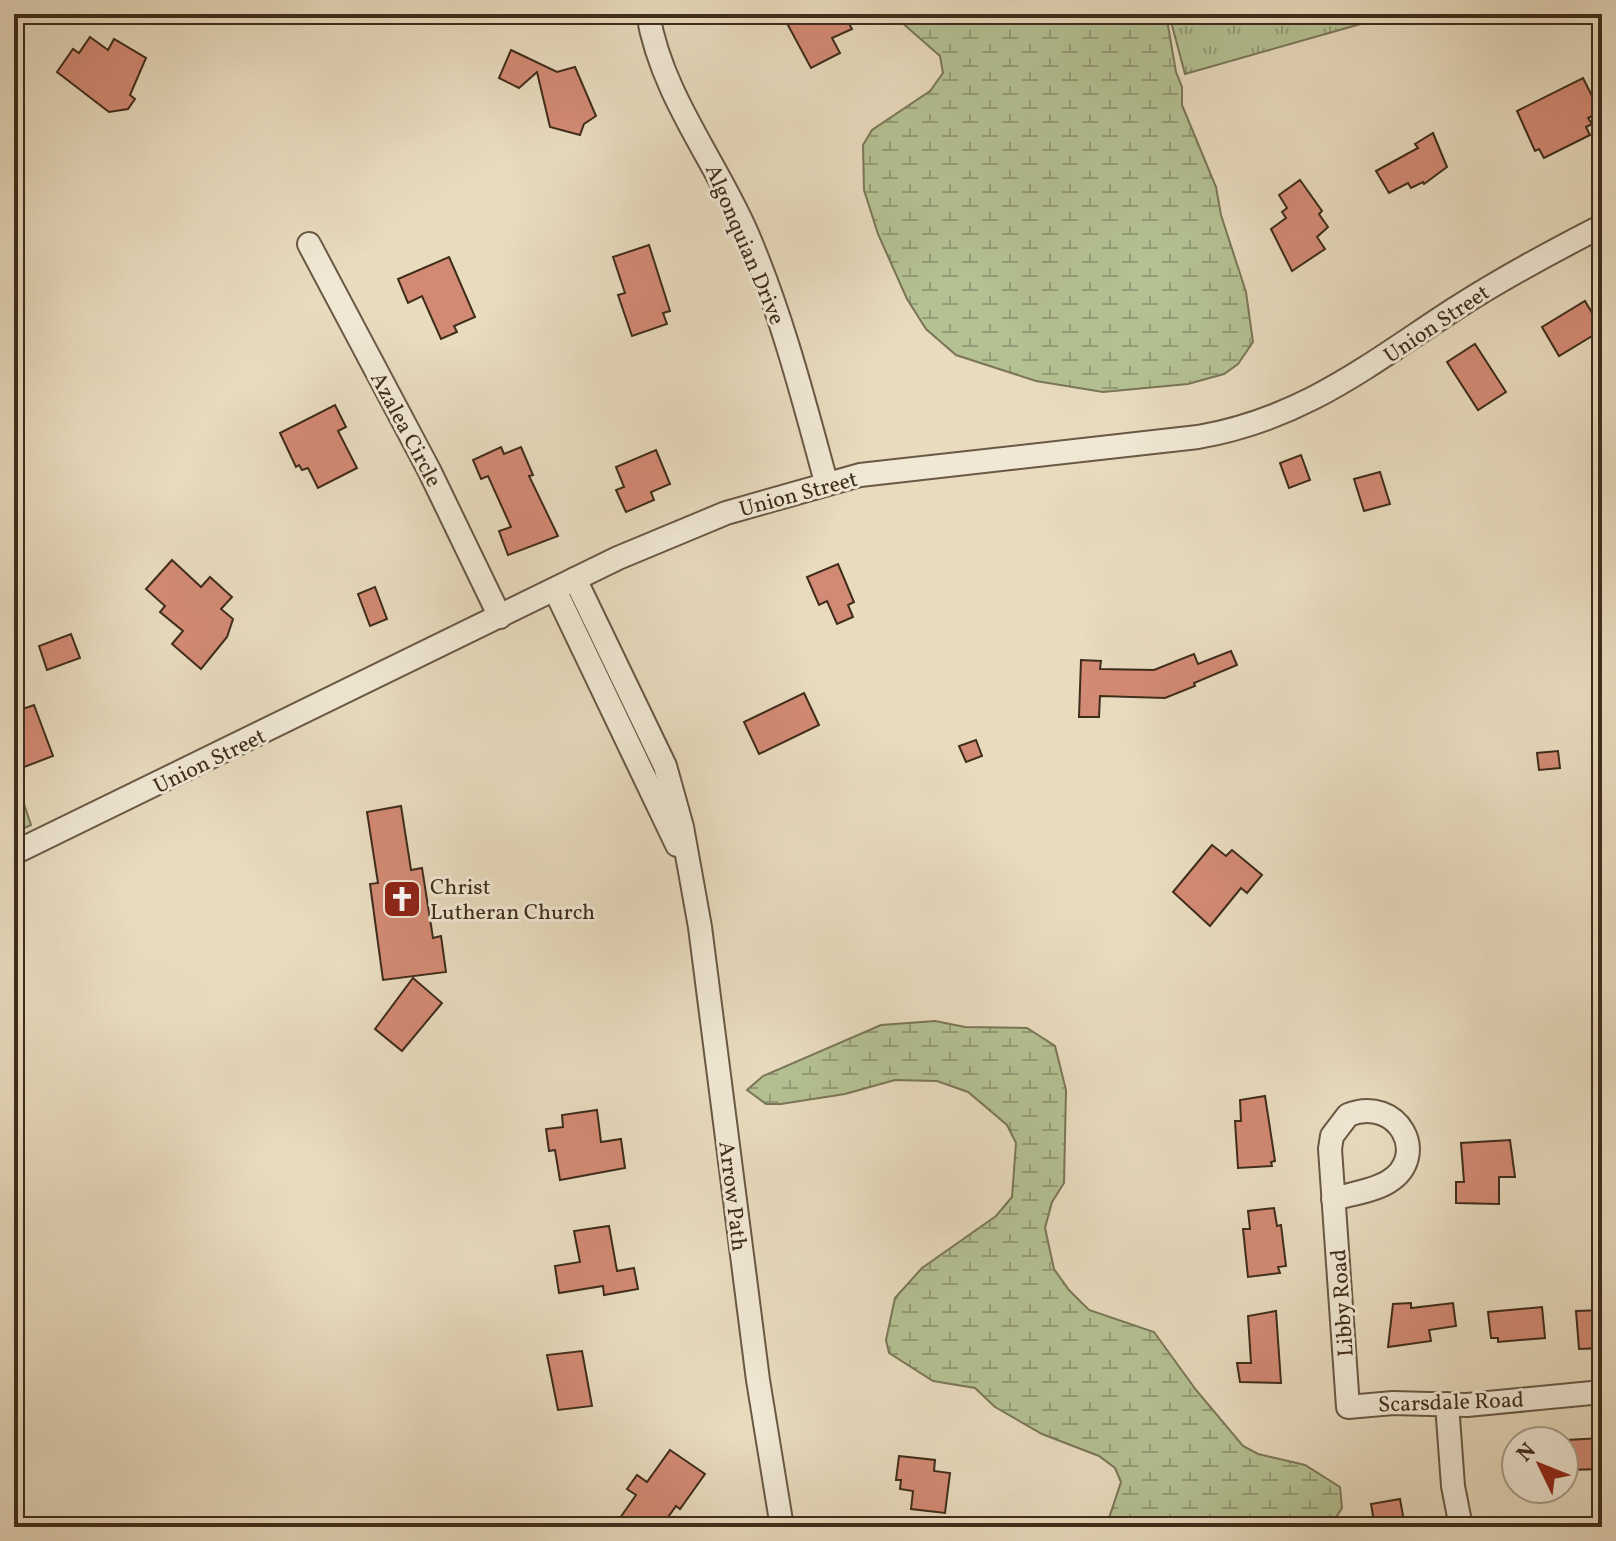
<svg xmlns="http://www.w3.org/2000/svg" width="1616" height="1541" font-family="Vollkorn,serif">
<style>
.wetland{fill:url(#wetland-marsh);stroke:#7a7657;stroke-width:2}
.park{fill:url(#park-tufts);stroke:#7a7657;stroke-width:2}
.building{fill:#d38a74;stroke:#3f2c1b;stroke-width:2}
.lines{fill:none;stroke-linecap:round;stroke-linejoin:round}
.minor-casing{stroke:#695844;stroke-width:26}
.minor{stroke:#f0e8d5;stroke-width:22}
.labels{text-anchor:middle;stroke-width:6;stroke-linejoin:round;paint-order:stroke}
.street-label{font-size:22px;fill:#3f2c1b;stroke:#f0e8d5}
.poi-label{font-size:22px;fill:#3f2c1b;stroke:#f0e8d5;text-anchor:start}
</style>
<defs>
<pattern id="wetland-marsh" width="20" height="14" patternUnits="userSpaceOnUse" patternTransform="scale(2)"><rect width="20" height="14" fill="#b4c193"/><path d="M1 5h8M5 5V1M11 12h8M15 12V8" fill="none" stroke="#949d77"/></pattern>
<pattern id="park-tufts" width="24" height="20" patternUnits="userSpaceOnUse" patternTransform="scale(2)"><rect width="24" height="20" fill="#b4c193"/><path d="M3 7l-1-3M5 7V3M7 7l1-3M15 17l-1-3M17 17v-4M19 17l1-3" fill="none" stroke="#949d77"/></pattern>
</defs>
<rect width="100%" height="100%" fill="#e8dbbe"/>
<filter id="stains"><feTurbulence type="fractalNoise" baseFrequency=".0025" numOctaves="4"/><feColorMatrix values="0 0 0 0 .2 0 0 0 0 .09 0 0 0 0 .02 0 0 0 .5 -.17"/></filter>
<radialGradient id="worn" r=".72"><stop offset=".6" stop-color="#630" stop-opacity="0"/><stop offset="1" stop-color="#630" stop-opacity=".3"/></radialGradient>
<!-- wetland -->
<g class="wetland">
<polygon points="892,14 1166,14 1176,72 1182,87 1182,105 1216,187 1221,215 1246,292 1253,342 1238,364 1224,374 1188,384 1103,392 1036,381 956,355 926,329 907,299 878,234 864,190 863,145 872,130 930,91 943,73 940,56"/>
<polygon points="935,1021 965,1027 1027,1028 1055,1046 1066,1090 1064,1183 1052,1202 1045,1228 1054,1269 1069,1290 1089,1310 1154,1332 1196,1390 1243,1446 1258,1454 1305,1465 1340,1487 1342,1508 1330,1527 1106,1527 1121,1482 1115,1468 1099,1456 1042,1434 995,1407 975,1388 933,1381 889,1353 886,1340 895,1298 922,1268 996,1216 1012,1197 1016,1143 1007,1125 968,1092 937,1081 895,1080 845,1094 781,1104 766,1104 747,1090 763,1076 881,1025"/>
<polygon points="596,1519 613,1523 613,1527 560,1527"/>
</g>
<!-- park -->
<g class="park">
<polygon points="1169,14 1396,14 1185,74"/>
<polygon points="14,774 31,825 14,833"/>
</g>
<!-- building -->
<g class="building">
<polygon points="782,14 844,14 852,29 832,38 840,53 811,68"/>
<polygon points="90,37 108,50 114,39 146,58 130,95 135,99 128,109 109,112 57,72 73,49 79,53"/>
<polygon points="511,50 557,72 575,67 596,116 584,124 580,135 550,127 537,72 519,88 499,78"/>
<polygon points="1583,78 1600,112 1588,118 1592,124 1586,127 1590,135 1544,158 1539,149 1535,151 1517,111"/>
<polygon points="1433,133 1447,167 1424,184 1423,182 1411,188 1408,183 1389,193 1376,171 1418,148 1415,144"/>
<polygon points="1300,180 1322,211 1319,214 1328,227 1317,237 1325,249 1292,271 1271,229 1286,218 1282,212 1287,208 1279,195"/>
<polygon points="649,245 670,311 663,313 667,324 632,336 618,295 625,293 613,257"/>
<polygon points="449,257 475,317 454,326 457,332 441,339 422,296 408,303 398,279"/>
<polygon points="1585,301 1602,330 1559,356 1542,327"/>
<polygon points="1475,344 1506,392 1478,410 1447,362"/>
<polygon points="335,405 346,427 338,431 357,468 318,488 308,468 302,470 299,465 296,467 280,433"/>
<polygon points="501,447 504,454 521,447 533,475 529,476 558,536 508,555 499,531 511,527 488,476 481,479 473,460"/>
<polygon points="656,450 670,484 651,492 654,500 626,512 616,490 624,487 616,467"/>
<polygon points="1301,455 1310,480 1289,488 1280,463"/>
<polygon points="1380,472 1390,504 1364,511 1354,479"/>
<polygon points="172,560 201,587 210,577 232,597 221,609 233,619 227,637 201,669 172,644 183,631 160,612 165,606 146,589"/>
<polygon points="838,564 854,602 848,605 853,617 837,624 827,601 819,605 807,577"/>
<polygon points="375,587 387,619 370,626 358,594"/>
<polygon points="71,634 80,658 47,670 39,646"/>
<polygon points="1231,651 1237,665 1194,683 1195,686 1165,698 1100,696 1099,717 1079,717 1081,660 1101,661 1100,669 1154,670 1194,654 1198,664"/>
<polygon points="804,693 819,725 759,754 744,722"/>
<polygon points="34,705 53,756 24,767 14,741 14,712"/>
<polygon points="976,740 982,756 966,762 959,746"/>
<polygon points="1558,751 1560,768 1539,770 1537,753"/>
<polygon points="401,806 411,870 422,868 433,938 441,936 446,972 383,980 370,884 378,883 367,812"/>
<polygon points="1212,845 1226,856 1232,850 1262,875 1247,893 1241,888 1210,926 1173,892"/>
<polygon points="413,978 442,1003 402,1051 375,1029"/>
<polygon points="1265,1096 1275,1161 1271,1162 1272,1166 1238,1168 1235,1121 1241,1121 1240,1100"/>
<polygon points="597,1110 601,1142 621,1139 625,1168 560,1180 555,1150 549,1151 546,1129 563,1127 562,1115"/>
<polygon points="1510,1140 1515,1177 1499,1177 1499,1204 1456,1203 1456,1182 1464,1182 1461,1143"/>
<polygon points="1274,1208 1277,1226 1281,1225 1286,1266 1278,1267 1280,1273 1248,1277 1243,1229 1250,1229 1248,1211"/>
<polygon points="609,1226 617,1271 634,1268 638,1289 604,1295 603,1286 559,1293 555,1266 580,1262 574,1231"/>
<polygon points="1411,1303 1411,1308 1453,1303 1456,1326 1429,1330 1431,1341 1388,1347 1393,1304"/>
<polygon points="1542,1307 1545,1338 1498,1342 1498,1338 1491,1338 1488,1312"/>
<polygon points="1602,1310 1602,1348 1579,1349 1576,1311"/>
<polygon points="1276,1311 1281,1383 1240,1382 1237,1363 1251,1363 1248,1316"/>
<polygon points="582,1351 592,1406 558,1410 547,1355"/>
<polygon points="1602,1438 1602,1469 1567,1470 1566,1440"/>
<polygon points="670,1450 705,1474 680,1509 676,1506 661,1527 633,1527 620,1518 636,1495 627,1489 637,1475 647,1482"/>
<polygon points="899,1456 935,1460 934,1471 950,1473 945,1513 911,1509 913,1491 900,1489 901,1480 896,1480"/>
<polygon points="1400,1499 1405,1527 1375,1527 1371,1504"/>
</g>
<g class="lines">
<!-- minor casing -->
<g class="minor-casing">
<g id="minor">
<path d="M648,14C661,93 714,159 746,231C781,312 803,397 826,482"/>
<polyline points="309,244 429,470 500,617"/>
<polyline points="575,579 665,766 682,827 700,927 758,1380 782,1527"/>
<polyline points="555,590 677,845"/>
<path d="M14,853L618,558L726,513L860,475L1198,437C1302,419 1367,366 1453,310C1501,279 1551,252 1602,226"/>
<path d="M1333,1199C1351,1194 1373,1191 1388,1182C1431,1156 1398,1095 1348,1115L1332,1136L1330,1149L1348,1407L1393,1403L1467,1405L1602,1392"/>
<polyline points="1447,1404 1453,1486 1461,1527"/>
</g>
</g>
<!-- minor -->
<use href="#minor" class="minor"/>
</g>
<!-- icons -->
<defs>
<g id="church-square" transform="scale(2)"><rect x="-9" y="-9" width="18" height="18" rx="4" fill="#8f2418" stroke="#f0e8d5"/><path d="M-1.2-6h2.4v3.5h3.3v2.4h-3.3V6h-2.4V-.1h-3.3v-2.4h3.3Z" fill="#fff"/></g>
</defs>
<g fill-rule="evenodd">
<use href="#church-square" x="402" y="899"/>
</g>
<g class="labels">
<!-- street labels -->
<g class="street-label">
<text transform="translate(746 244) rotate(67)" y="8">Algonquian Drive</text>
<text transform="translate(1436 323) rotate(-34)" y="8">Union Street</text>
<text transform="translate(407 429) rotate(62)" y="8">Azalea Circle</text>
<text transform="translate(798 493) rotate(-15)" y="8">Union Street</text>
<text transform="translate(209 760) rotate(-26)" y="8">Union Street</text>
<text transform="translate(734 1196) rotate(83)" y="8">Arrow Path</text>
<text transform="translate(1341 1303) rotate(-94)" y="8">Libby Road</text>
<text transform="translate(1451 1401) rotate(-2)" y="8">Scarsdale Road</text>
</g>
<!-- poi labels -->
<g class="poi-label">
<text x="430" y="894">Christ<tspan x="430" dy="25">Lutheran Church</tspan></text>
</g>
</g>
<!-- margin -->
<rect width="1616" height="1541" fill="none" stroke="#e8dbbe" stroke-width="48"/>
<rect x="16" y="16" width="1584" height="1509" fill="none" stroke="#3f2c1b" stroke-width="4"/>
<rect x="24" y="24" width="1568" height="1493" fill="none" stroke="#3f2c1b" stroke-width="2"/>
<!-- north arrow -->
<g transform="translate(1540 1465) rotate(313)"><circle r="38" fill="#f0e8d5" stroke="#a99d8b" stroke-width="2"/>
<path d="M0-6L14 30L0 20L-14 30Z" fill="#8f2418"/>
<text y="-12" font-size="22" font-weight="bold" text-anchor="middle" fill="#3f2c1b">N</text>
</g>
<rect width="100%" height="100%" filter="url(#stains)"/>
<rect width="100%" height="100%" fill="url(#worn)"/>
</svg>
